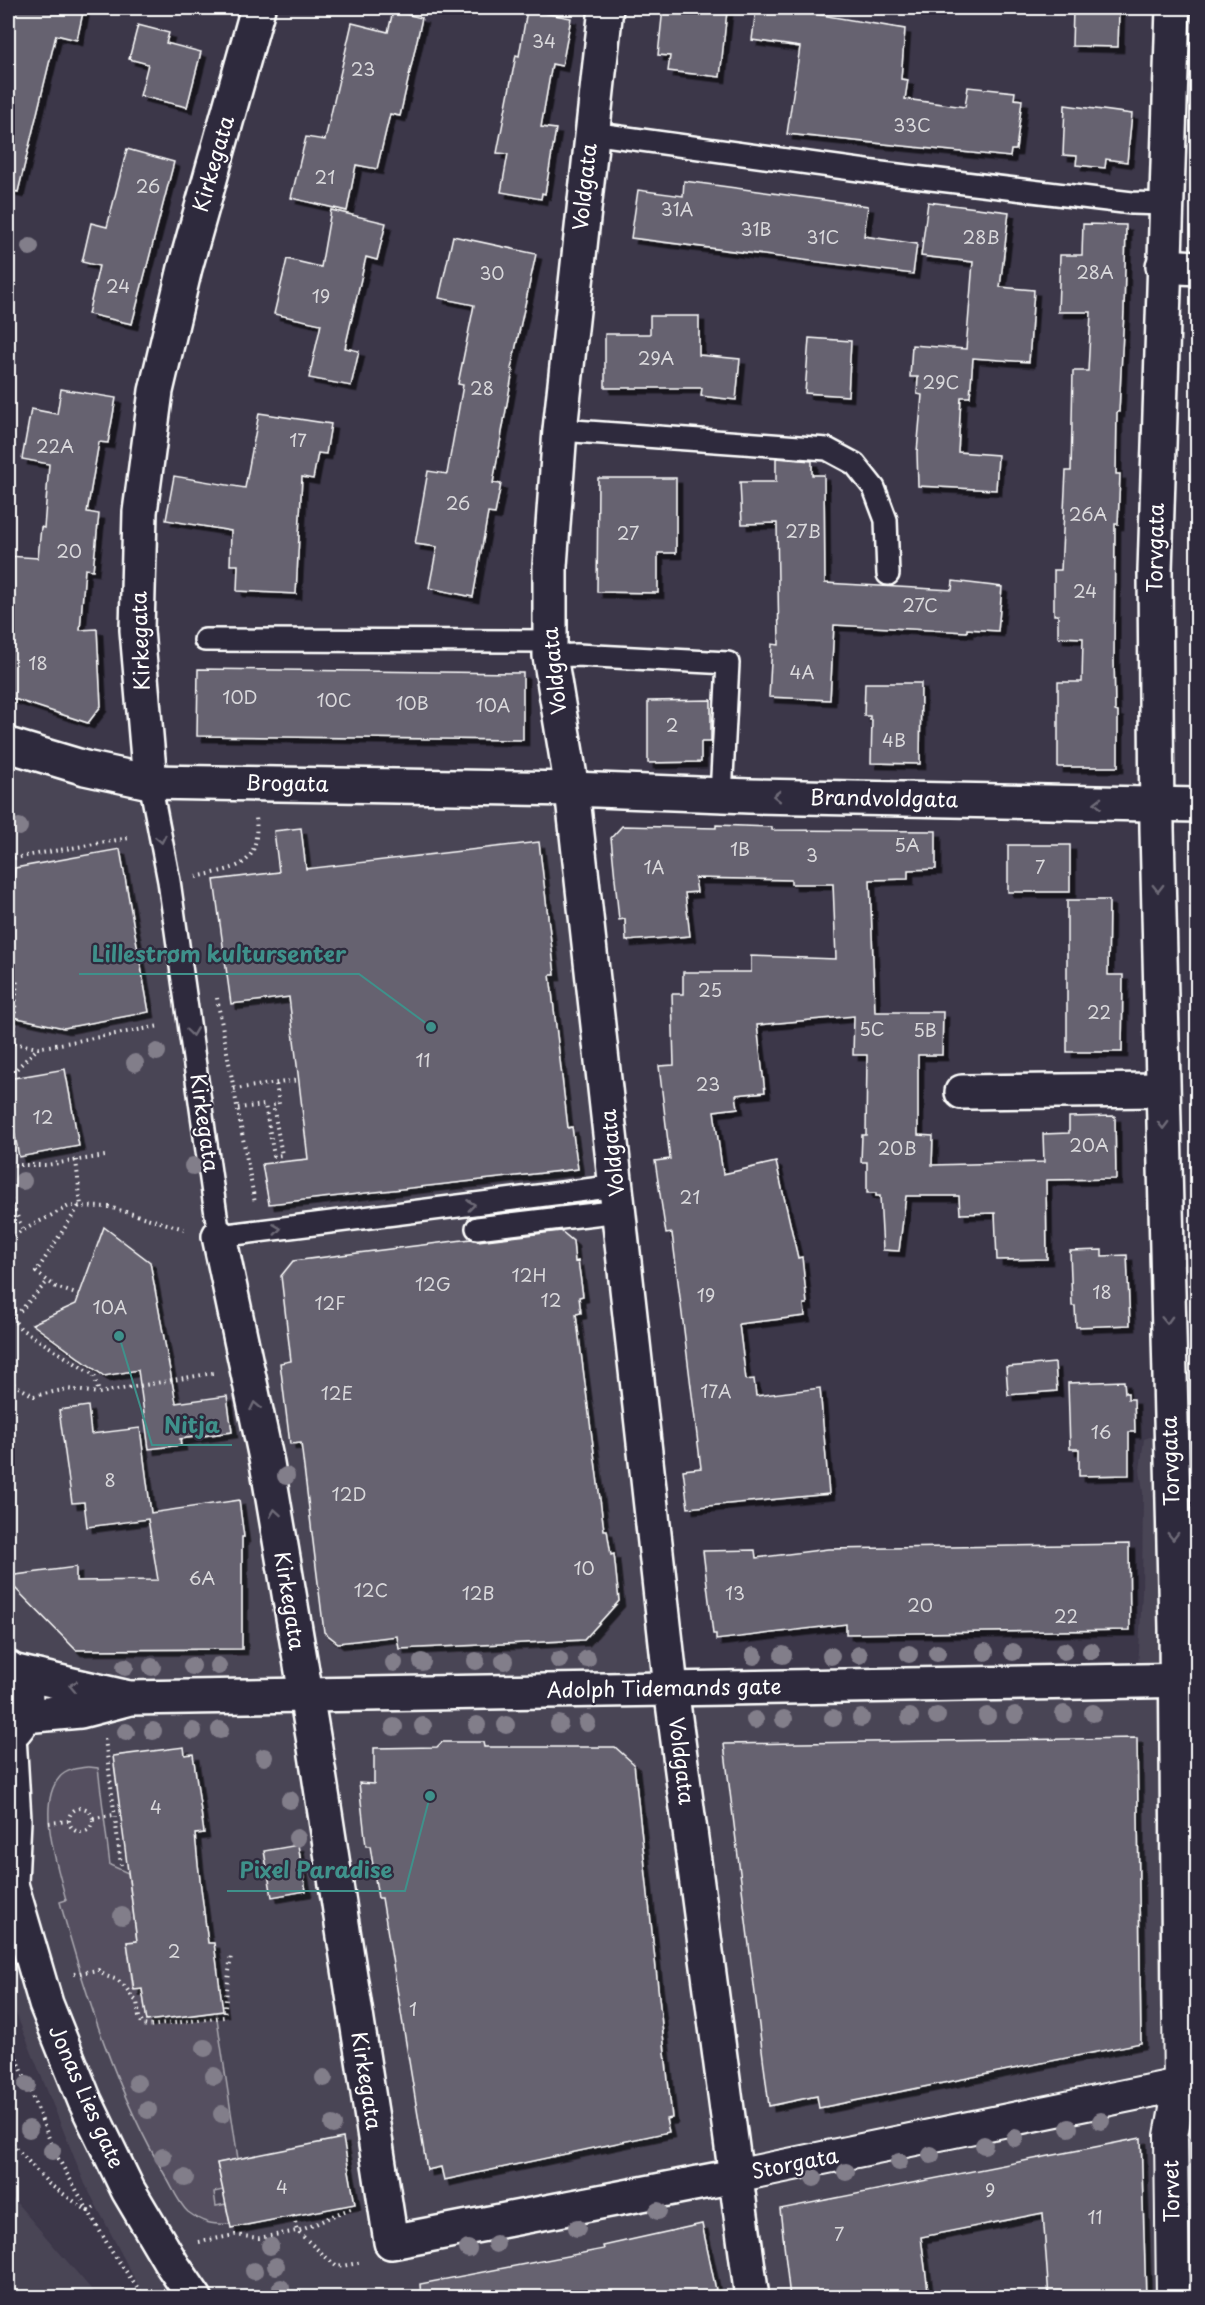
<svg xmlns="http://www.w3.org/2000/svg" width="1205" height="2305" font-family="'Playpen Sans',sans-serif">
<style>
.built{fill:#494455}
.green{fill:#555060;stroke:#aaa8b0;stroke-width:1.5}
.building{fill:#666270;stroke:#fff;stroke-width:1.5;filter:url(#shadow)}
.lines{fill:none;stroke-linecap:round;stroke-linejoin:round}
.service-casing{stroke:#fff;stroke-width:26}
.pedestrian-casing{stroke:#fff;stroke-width:36}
.minor-casing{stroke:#fff;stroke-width:38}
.secondary-casing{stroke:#fff;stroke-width:38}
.primary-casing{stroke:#fff;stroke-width:38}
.path{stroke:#fff;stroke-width:4;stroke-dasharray:1.5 4.5;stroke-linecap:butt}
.service{stroke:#2f2a3d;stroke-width:21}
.pedestrian{stroke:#2f2a3d;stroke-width:32}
.minor{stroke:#2f2a3d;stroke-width:33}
.secondary{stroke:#2f2a3d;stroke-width:33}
.primary{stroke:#2f2a3d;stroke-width:33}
.tree{fill:#827e8a}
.oneway{stroke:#6d6a77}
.labels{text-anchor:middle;stroke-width:4.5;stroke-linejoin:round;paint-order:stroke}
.number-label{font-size:18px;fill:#d9d8db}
.street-label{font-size:21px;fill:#fff;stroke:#2f2a3d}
.leader{fill:none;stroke:#3f918b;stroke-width:2}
.callout-dot{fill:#3f918b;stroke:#2f2a3d;stroke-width:2}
.callout-label{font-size:22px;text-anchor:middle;font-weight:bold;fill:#3f918b;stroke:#2f2a3d;stroke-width:4.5;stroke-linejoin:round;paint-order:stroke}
</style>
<defs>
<filter id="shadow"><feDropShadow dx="5.5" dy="5.5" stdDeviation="0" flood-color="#0009"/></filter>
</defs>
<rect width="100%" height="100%" fill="#3c3749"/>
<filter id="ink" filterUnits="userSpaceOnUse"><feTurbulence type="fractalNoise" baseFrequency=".0167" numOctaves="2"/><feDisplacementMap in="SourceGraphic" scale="12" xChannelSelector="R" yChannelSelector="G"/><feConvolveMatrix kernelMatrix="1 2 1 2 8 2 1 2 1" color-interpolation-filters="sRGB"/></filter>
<g filter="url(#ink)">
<!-- built -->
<g class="built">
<polygon points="8,758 569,803 677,1682 1138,1669 1142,1592 1143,1492 1140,1470 1144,1439 1197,1421 1197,2297 144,2297 85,2184 8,1994"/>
<polygon points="8,2193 98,2297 8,2297"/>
</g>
<!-- green -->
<path class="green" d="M89,1767L98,1768L110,1865L128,1873L137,1941L127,1942L133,1989H142L147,2021L216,2012L238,2159L217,2163L223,2190L214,2192L216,2206L226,2204L230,2224C212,2225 203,2223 188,2212C179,2204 172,2187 166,2177C116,2092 86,1996 60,1902L66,1900C58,1868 36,1805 59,1778C66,1769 79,1768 89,1767Z"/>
<!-- building -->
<g class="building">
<polygon points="8,8 84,8 77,40 56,35 18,192 8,190"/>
<polygon points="663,8 696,8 727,11 720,77 668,71 670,56 658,55"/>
<polygon points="756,8 816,8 815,14 905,29 901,79 908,80 905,99 965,107 968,87 1015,92 1014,99 1022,100 1016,150 1011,150 1010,157 787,134 800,47 752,40"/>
<polygon points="1073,9 1119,10 1118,47 1072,46"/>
<polygon points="527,10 571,18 562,66 552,64 541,127 556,129 545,194 542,193 541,199 501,192 508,154 497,153 516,55 519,56"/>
<polygon points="393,11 422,18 400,116 390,114 377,169 356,165 347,211 291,198 306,137 325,140 352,23 388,32"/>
<polygon points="138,25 169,33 166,43 201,52 187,107 140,96 148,64 129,59"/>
<polygon points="1065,105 1132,114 1127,162 1106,159 1105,168 1076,165 1077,156 1063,155"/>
<polygon points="127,149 174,162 132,324 88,314 99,266 82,262 91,223 107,227"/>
<polygon points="684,181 868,206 864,236 917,244 913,274 631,238 638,190 683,196"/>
<polygon points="928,202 1009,212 1000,287 1034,290 1029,362 973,358 970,397 961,397 958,452 998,455 996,490 918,486 917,452 922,395 917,394 918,377 910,377 912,345 966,349 973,262 921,256"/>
<polygon points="331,210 386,223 377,260 366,257 345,348 359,351 351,386 309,378 321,324 274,314 287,259 321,267"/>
<polygon points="1083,224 1126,225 1124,311 1119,412 1117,412 1116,474 1120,474 1118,524 1115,524 1114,658 1115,711 1118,712 1118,767 1058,767 1058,682 1082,682 1083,638 1058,637 1058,615 1054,615 1054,570 1061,570 1066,471 1071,471 1073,371 1088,371 1091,312 1058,312 1060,255 1082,255"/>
<polygon points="453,236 536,254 511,369 513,370 493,483 501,484 495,514 488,513 473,597 429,588 437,547 415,544 428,471 447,474 463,385 458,384 474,305 439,298"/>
<polygon points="650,316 699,316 699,355 740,359 736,400 701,396 702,388 605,388 605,334 650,334"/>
<polygon points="809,338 851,341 848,396 805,393"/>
<polygon points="61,389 116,398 108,443 99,442 87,512 99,514 93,570 85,569 80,630 97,629 101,706 88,723 8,697 8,556 38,558 41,527 44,528 49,464 22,459 31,409 57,414"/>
<polygon points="259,413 331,424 326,454 318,453 313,479 302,477 296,594 237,591 238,565 230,565 231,531 166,520 174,476 245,488"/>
<polygon points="776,458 812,461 812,475 824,475 825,583 952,590 953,581 1002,587 998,631 967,629 967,632 834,625 830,700 769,697 772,644 779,645 777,523 742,524 740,482 776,482"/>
<polygon points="598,478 676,478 676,553 658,553 658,593 597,592"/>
<polygon points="198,669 523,673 523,740 197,736"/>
<polygon points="865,683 921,683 920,764 871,763 872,720 870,720 870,716 864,716"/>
<polygon points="711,700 711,742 701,742 701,762 648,763 648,701"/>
<polygon points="716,825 772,827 772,830 936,831 936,869 908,870 908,879 870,880 875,1012 943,1012 942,1055 918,1055 918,1135 933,1136 932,1165 1044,1162 1043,1134 1069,1133 1069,1117 1115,1116 1116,1179 1046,1180 1047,1259 997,1260 995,1213 960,1214 959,1196 906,1196 899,1251 883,1250 880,1196 876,1196 876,1193 867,1193 867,1162 861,1162 862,1135 866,1135 867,1055 853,1055 854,1016 757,1025 765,1092 736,1095 738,1108 714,1111 723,1174 776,1162 798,1258 802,1257 807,1304 804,1304 805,1316 739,1324 746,1380 754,1379 756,1396 820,1388 829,1494 688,1508 683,1470 701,1468 672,1233 666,1234 655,1161 670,1159 659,1066 674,1065 672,994 683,994 683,972 751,972 751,956 836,959 833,884 791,884 791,880 695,878 697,892 685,893 690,936 626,941 625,919 619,920 611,838 622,826 716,828"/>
<polygon points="301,828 306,869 539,842 555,975 550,975 568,1128 572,1127 578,1169 269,1204 262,1164 308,1159 289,997 231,1004 214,880 279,872 274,831"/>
<rect x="1008" y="845" width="62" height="47"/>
<polygon points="120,849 149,1012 64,1028 8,1016 8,903 12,904 15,868"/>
<polygon points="1067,900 1109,900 1108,975 1123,975 1122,1052 1067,1052"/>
<polygon points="65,1069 79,1146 19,1157 12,1120 8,1121 8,1079"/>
<polygon points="104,1227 150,1262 176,1403 227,1396 232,1432 180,1439 181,1445 149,1449 138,1370 104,1376 32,1324 76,1304"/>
<polygon points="561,1231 573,1241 575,1262 578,1261 583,1296 579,1297 581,1313 576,1314 604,1530 607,1530 611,1555 614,1554 619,1601 584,1640 399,1649 397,1636 338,1643 324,1632 301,1443 290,1444 280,1363 291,1361 281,1276 293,1261 471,1239 478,1241"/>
<polygon points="1102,1250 1102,1256 1127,1255 1130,1325 1076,1327 1075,1306 1072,1306 1070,1251"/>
<polygon points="1055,1363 1057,1391 1008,1395 1006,1367"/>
<polygon points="1124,1381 1125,1393 1128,1393 1128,1399 1134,1399 1135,1432 1129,1432 1129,1475 1079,1476 1079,1449 1070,1449 1068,1383"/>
<polygon points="88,1406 91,1434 140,1428 151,1513 239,1500 244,1537 242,1537 242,1649 76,1650 8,1581 8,1576 76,1567 76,1581 158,1580 148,1519 87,1527 84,1502 72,1503 59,1410"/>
<polygon points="1129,1544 1130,1630 846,1634 846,1624 716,1640 716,1634 713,1634 703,1551 755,1550 756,1558 828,1549"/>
<polygon points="1137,1738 1141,2043 819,2108 817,2096 769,2106 724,1744"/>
<polygon points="442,1742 483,1742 484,1747 615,1747 634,1764 672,2118 666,2119 669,2132 444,2180 441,2167 427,2170 382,1898 378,1898 370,1846 366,1846 359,1783 374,1784 374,1748 437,1747"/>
<polygon points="184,1747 185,1755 193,1754 204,1833 195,1834 198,1864 208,1943 214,1943 223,2011 147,2021 142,1989 134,1990 127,1942 137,1941 113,1756"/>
<polygon points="298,1845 306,1891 272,1897 264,1851"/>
<polygon points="343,2138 355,2204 231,2228 217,2163"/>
<polygon points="1141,2138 1146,2298 1049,2298 1043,2213 921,2237 929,2298 790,2298 780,2209"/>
<polygon points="702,2224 716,2290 683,2298 421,2298 420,2284 604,2249 603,2246"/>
</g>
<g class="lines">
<!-- service casing -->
<g class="service-casing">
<g id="service">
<polyline points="591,133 881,173 1132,203 1165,204"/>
<polyline points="560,430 827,449 855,464 874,488 886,520 888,574"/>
<polyline points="205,640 550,641"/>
<polyline points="550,656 577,655 728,663 721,795"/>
<polyline points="150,782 169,881 219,1236 617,1186"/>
<polyline points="477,1228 620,1211"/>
</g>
</g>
<!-- pedestrian casing -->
<g class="pedestrian-casing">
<g id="pedestrian">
<polyline points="735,2176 1198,2081"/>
<polyline points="1173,2298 1171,2136 1180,2085 1179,2008"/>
</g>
</g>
<!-- minor casing -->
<g class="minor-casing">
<g id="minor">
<polyline points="606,8 560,430 550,566 550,656 572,789 671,1688 752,2298"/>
<polyline points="1173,8 1155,571 1157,829 1176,1628 1179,2008"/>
<polyline points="1163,266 1198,268"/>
<polyline points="8,745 85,768 150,782 572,789 749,796 1198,805"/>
<polyline points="150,782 137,630 140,512 156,391 185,268 258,8"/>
<polyline points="962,1092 1162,1090"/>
<polyline points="219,1236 267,1463 315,1748 391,2242 735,2176"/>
</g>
</g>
<!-- secondary casing -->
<g class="secondary-casing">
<g id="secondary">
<polyline points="12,1671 125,1697"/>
<polyline points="24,1716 80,1711 130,1698 1198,1680"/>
</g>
</g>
<!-- primary casing -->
<g class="primary-casing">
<g id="primary">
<path d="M8,1668C33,1684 31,1720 8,1736"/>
<polyline points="9,1736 14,1820 11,1882"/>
<polyline points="8,1874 46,2004 85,2101 128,2190 173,2266 195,2298"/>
</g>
</g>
<!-- path -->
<g class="path">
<polyline points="8,859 129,838"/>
<path d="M196,877C237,867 260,869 256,817"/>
<polyline points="217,998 255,1203"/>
<polyline points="8,1042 38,1048 160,1026"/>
<polyline points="13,1043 17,978"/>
<polyline points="8,1077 37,1049"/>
<polyline points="234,1089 299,1080"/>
<polyline points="238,1108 265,1105 274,1156 282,1155 273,1105 279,1104 276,1083"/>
<polyline points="76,1160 81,1206"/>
<polyline points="8,1165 46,1165 105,1156"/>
<polyline points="8,1194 23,1230"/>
<polyline points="8,1238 69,1206 109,1207 184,1229"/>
<polyline points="79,1295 56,1287 36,1272 79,1206"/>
<polyline points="8,1311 20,1311 48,1281"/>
<polyline points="8,1313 21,1329 94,1375 99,1393"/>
<polyline points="8,1381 34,1396 67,1389 99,1393 213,1373"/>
<polyline points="105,1739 121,1865"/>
<circle cx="81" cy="1820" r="12"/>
<polyline points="93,1818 114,1815"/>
<polyline points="49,1823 68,1821"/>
<path d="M74,1974L98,1970C107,1979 112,1976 120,1982C128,1987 129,1996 137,2001L139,2017L143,2025L149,2026L224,2017L231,1954"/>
<polyline points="8,2036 55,2153 112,2252 145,2298"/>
<polyline points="8,2139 49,2184 88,2211 97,2206"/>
<path d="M294,2216L297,2231C316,2226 332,2214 351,2209"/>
<polyline points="199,2242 235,2235 259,2238 297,2231 337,2267 363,2262"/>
</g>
<!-- service -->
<use href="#service" class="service"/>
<!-- pedestrian -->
<use href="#pedestrian" class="pedestrian"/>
<!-- minor -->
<use href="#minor" class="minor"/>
<!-- secondary -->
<use href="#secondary" class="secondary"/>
<!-- primary -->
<use href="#primary" class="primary"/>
</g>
<!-- trees -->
<g class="tree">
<circle cx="30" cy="247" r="9"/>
<circle cx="19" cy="827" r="9"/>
<circle cx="157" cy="1052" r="9"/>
<circle cx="135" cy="1063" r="9"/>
<circle cx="193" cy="1166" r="9"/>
<circle cx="23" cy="1181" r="9"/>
<circle cx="286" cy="1476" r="9"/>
<circle cx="1064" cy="1651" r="9"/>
<circle cx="1091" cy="1651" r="9"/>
<circle cx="985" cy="1652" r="9"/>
<circle cx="1013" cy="1652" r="9"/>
<circle cx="937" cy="1653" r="9"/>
<circle cx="909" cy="1654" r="9"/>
<circle cx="783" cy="1655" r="9"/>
<circle cx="859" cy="1655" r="9"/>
<circle cx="754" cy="1656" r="9"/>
<circle cx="831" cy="1656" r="9"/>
<circle cx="587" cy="1659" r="9"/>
<circle cx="559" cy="1660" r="9"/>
<circle cx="476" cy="1661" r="9"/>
<circle cx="504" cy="1661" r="9"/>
<circle cx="422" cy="1662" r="9"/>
<circle cx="394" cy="1663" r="9"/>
<circle cx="192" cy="1666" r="9"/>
<circle cx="218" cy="1666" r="9"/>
<circle cx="125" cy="1667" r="9"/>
<circle cx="152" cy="1667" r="9"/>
<circle cx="1093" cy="1713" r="9"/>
<circle cx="1064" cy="1714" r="9"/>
<circle cx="1015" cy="1715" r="9"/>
<circle cx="937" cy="1716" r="9"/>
<circle cx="987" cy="1716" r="9"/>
<circle cx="910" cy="1717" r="9"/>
<circle cx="833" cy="1718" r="9"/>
<circle cx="861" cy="1718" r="9"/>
<circle cx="784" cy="1719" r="9"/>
<circle cx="755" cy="1720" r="9"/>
<circle cx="587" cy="1723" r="9"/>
<circle cx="559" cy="1724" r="9"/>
<circle cx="477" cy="1725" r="9"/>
<circle cx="506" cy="1725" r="9"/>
<circle cx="423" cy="1726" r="9"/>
<circle cx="394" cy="1727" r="9"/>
<circle cx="220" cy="1730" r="9"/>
<circle cx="153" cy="1731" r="9"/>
<circle cx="193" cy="1731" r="9"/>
<circle cx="126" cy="1732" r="9"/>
<circle cx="264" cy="1757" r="9"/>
<circle cx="290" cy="1800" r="9"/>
<circle cx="297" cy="1838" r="9"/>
<circle cx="122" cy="1916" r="9"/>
<circle cx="205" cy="2048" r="9"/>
<circle cx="214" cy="2076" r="9"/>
<circle cx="324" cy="2078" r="9"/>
<circle cx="137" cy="2083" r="9"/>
<circle cx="27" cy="2085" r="9"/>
<circle cx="148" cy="2110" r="9"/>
<circle cx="222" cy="2114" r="9"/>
<circle cx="1101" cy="2121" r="9"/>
<circle cx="333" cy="2125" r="9"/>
<circle cx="1069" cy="2128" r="9"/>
<circle cx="29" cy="2129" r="9"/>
<circle cx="1015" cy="2138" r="9"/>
<circle cx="984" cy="2145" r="9"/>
<circle cx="52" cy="2151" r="9"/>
<circle cx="931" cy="2155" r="9"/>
<circle cx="163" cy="2157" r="9"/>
<circle cx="899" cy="2162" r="9"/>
<circle cx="846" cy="2172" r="9"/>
<circle cx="185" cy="2178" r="9"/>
<circle cx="814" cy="2178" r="9"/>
<circle cx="658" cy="2211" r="9"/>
<circle cx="577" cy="2228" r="9"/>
<circle cx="496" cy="2244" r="9"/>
<circle cx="270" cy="2246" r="9"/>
<circle cx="468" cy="2249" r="9"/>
<circle cx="276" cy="2266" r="9"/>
<circle cx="254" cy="2271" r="9"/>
<circle cx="281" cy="2288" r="9"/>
</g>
<!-- one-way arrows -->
<defs><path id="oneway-chevron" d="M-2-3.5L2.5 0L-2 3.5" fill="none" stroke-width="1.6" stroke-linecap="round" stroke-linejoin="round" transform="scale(1.5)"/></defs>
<g class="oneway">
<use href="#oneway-chevron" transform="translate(777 796) rotate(-179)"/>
<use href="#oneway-chevron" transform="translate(1098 803) rotate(-179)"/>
<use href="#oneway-chevron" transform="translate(161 839) rotate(79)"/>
<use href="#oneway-chevron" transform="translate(1158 888) rotate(89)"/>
<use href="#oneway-chevron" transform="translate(192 1032) rotate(82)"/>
<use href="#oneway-chevron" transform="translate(1163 1125) rotate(89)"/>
<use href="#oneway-chevron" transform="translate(471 1205) rotate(-7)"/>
<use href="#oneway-chevron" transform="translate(277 1229) rotate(-7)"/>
<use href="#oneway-chevron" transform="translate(1167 1320) rotate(88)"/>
<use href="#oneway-chevron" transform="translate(255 1406) rotate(-102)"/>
<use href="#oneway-chevron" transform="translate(275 1513) rotate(-99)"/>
<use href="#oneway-chevron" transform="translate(1173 1536) rotate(89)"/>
<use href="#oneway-chevron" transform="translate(73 1686) rotate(-169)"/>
</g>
</g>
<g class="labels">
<!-- number labels -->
<g class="number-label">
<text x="544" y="48">34</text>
<text x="363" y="76">23</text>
<text x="912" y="132">33C</text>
<text x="325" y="184">21</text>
<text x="148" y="193">26</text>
<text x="677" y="216">31A</text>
<text x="756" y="236">31B</text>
<text x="823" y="244">31C</text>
<text x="981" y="244">28B</text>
<text x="1095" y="279">28A</text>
<text x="492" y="280">30</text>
<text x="118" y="293">24</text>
<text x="321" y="303">19</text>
<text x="656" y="365">29A</text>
<text x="941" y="389">29C</text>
<text x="482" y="395">28</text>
<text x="298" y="447">17</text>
<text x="55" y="453">22A</text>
<text x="458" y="510">26</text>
<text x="1088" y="521">26A</text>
<text x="803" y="538">27B</text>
<text x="628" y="540">27</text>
<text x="69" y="558">20</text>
<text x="1085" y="598">24</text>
<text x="920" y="612">27C</text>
<text x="38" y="670">18</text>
<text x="802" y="679">4A</text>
<text x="240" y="704">10D</text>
<text x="334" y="707">10C</text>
<text x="412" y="710">10B</text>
<text x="493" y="712">10A</text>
<text x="672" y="732">2</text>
<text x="894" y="747">4B</text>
<text x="907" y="852">5A</text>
<text x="740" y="856">1B</text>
<text x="812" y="862">3</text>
<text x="654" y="874">1A</text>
<text x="1040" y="874">7</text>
<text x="710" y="997">25</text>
<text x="1099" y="1019">22</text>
<text x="872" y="1036">5C</text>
<text x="925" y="1037">5B</text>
<text x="423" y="1067">11</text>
<text x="708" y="1091">23</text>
<text x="43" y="1124">12</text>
<text x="1089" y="1152">20A</text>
<text x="897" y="1155">20B</text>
<text x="690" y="1204">21</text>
<text x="529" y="1282">12H</text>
<text x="433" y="1291">12G</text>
<text x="1102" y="1299">18</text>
<text x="706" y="1302">19</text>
<text x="551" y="1307">12</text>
<text x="330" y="1310">12F</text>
<text x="110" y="1314">10A</text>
<text x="716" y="1398">17A</text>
<text x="337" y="1400">12E</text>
<text x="1101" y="1439">16</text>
<text x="110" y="1487">8</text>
<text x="349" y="1501">12D</text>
<text x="584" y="1575">10</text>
<text x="202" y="1585">6A</text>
<text x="371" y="1597">12C</text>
<text x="478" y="1600">12B</text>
<text x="735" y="1600">13</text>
<text x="920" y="1612">20</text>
<text x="1066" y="1623">22</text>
<text x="156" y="1814">4</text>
<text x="174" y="1958">2</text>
<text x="413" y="2016">1</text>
<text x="282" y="2194">4</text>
<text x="990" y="2197">9</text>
<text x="1095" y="2224">11</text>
<text x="839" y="2241">7</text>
</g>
<!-- street labels -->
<g class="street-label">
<text transform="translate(214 164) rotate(-74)" y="7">Kirkegata</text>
<text transform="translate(585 187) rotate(-84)" y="7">Voldgata</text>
<text transform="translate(1156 548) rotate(-89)" y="7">Torvgata</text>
<text transform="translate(141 641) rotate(-92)" y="7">Kirkegata</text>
<text transform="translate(555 671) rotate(-96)" y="7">Voldgata</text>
<text transform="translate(287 784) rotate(1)" y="7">Brogata</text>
<text transform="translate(884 799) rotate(1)" y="7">Brandvoldgata</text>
<text transform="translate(204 1123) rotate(82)" y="7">Kirkegata</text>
<text transform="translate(613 1153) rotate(-96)" y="7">Voldgata</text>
<text transform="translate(1171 1461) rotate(-92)" y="7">Torvgata</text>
<text transform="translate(289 1601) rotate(81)" y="7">Kirkegata</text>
<text transform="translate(664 1689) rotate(-1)" y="7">Adolph Tidemands gate</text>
<text transform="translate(681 1761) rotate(83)" y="7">Voldgata</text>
<text transform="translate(366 2081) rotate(81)" y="7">Kirkegata</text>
<text transform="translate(86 2097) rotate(66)" y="7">Jonas Lies gate</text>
<text transform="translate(795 2164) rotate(-11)" y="7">Storgata</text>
<text transform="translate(1172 2191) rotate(-91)" y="7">Torvet</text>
</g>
</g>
<!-- callouts -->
<path class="leader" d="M431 1027L359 974H79M119 1336L152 1445H232M430 1796L405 1891H227"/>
<g class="callout-dot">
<circle cx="431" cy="1027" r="6"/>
<circle cx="119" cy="1336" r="6"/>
<circle cx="430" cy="1796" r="6"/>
</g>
<g class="callout-label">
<text x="219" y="962">Lillestrøm kultursenter</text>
<text x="192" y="1433">Nitja</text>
<text x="316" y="1878">Pixel Paradise</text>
</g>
<!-- margin -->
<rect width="1205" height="2305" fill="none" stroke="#2f2a3d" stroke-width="30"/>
<rect x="15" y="15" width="1175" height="2275" fill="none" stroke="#fff" stroke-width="2" filter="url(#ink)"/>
</svg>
